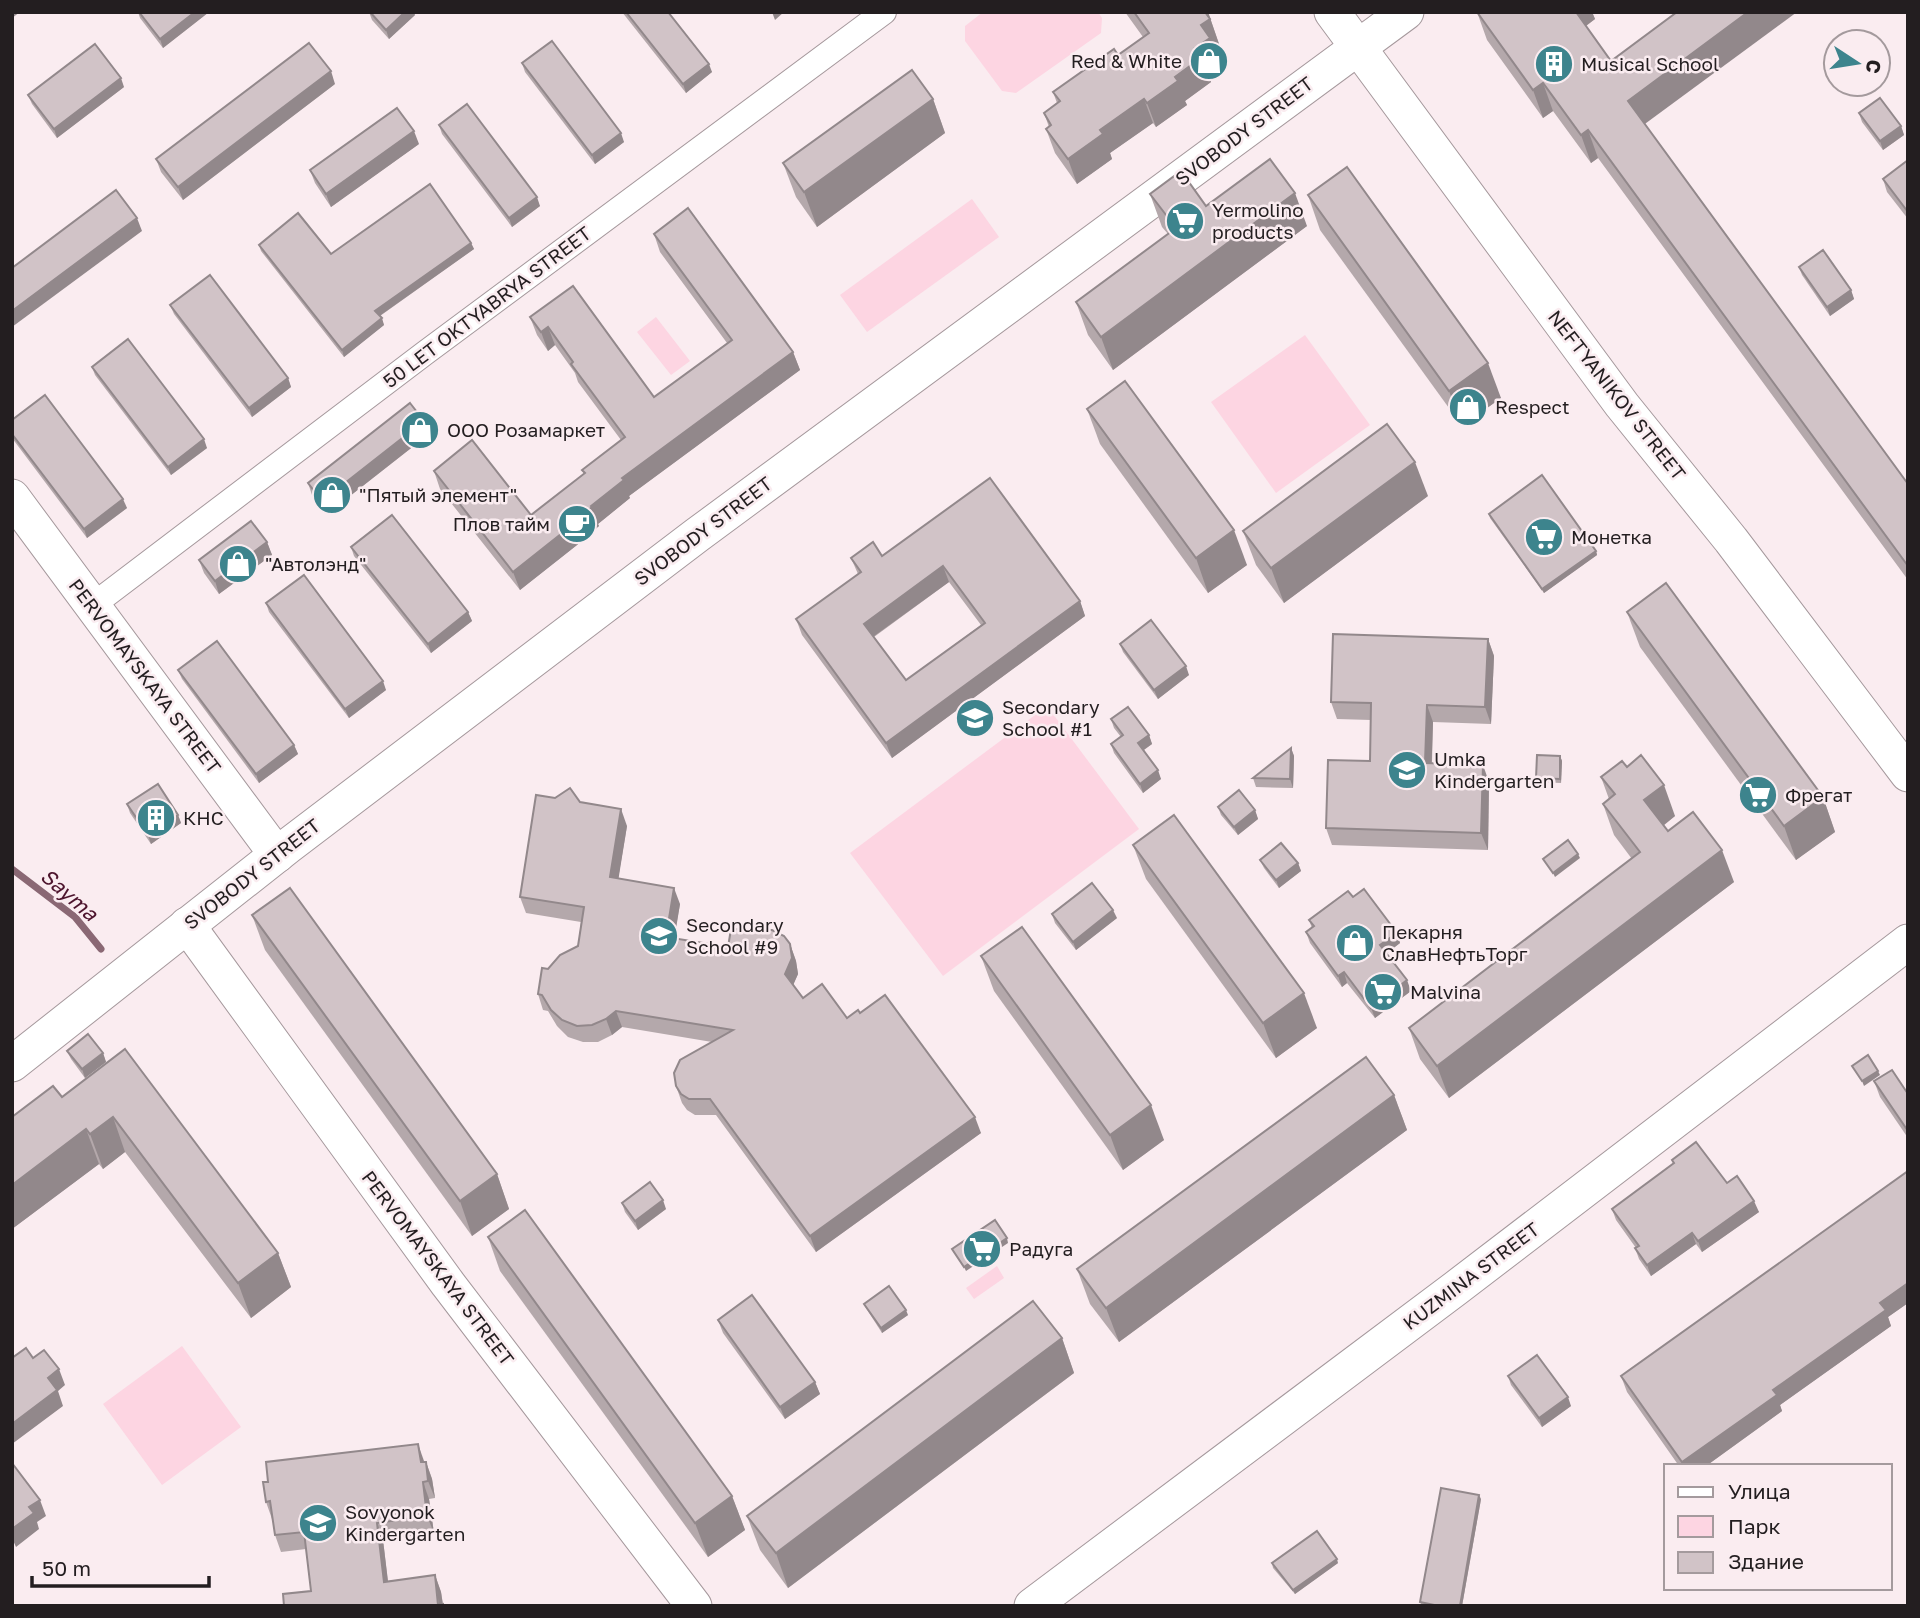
<svg xmlns="http://www.w3.org/2000/svg" width="1920" height="1618" font-family="'Golos Text',sans-serif">
<style>
.green{fill:#fdd5e2}
.lines{fill:none;stroke-linecap:round;stroke-linejoin:round}
.stream{stroke:#8a6874;stroke-width:7}
.street-casing{stroke:#a5989c;stroke-width:26}
.secondary-casing{stroke:#a5989c;stroke-width:37}
.street{stroke:#fff;stroke-width:24}
.secondary{stroke:#fff;stroke-width:35}
.wall{fill:#b4a8ab;fill-rule:evenodd}
.shaded-wall{fill:#92888b}
.building{fill:#d1c3c7;stroke:#92888b;stroke-width:2;fill-rule:evenodd}
.labels{text-anchor:middle;stroke-width:5;stroke-linejoin:round;paint-order:stroke}
.poi-label{font-size:19px;fill:#231e20;stroke:#faecf0;text-anchor:start}
.street-label{font-size:19px;fill:#231e20;stroke:#faecf0}
.water-label{font-size:21px;font-style:italic;fill:#4d142d;stroke:#faecf0}
</style>
<rect width="100%" height="100%" fill="#faecf0"/>
<!-- green -->
<g class="green">
<polygon points="983,12 1098,12 1102,18 1101,33 1016,93 1002,91 965,41 965,26"/>
<polygon points="972,199 999,237 867,332 840,295"/>
<polygon points="656,317 690,361 671,375 637,332"/>
<polygon points="1305,335 1370,425 1276,493 1211,402"/>
<polygon points="1047,706 1139,829 943,976 850,853"/>
<polygon points="997,1266 1004,1278 974,1299 966,1288"/>
<polygon points="182,1346 241,1427 162,1485 103,1404"/>
</g>
<g class="lines">
<!-- stream -->
<polyline class="stream" points="12,869 75,917 101,949"/>
<!-- street casing -->
<g class="street-casing">
<polyline id="street" points="93,605 425,353 884,12"/>
</g>
<!-- secondary casing -->
<g class="secondary-casing">
<g id="secondary">
<polyline points="1332,12 1622,405 1731,540 1908,774"/>
<polyline points="12,497 277,855"/>
<polyline points="187,925 448,1284 694,1606"/>
<polyline points="12,1064 288,846 697,535 1406,12"/>
<polyline points="1032,1606 1456,1288 1908,942"/>
</g>
</g>
<!-- street -->
<use href="#street" class="street"/>
<!-- secondary -->
<use href="#secondary" class="secondary"/>
</g>
<!-- wall -->
<g class="wall">
<polygon points="138,12 209,12 163,48 140,18"/>
<polygon points="369,12 415,15 389,39 372,20"/>
<polygon points="622,12 668,12 712,72 686,93"/>
<polygon points="1125,12 1208,12 1219,44 1214,48 1219,63 1207,71 1211,82 1185,101 1187,105 1156,127 1153,123 1110,153 1112,159 1077,184 1055,153 1046,129 1049,127 1044,113 1057,103 1053,92 1118,55 1143,37"/>
<polygon points="1477,12 1592,12 1595,19 1586,26 1645,124 1908,484 1908,580 1598,158 1591,163 1553,111 1543,118 1487,40"/>
<polygon points="522,63 624,142 595,164 525,72"/>
<polygon points="335,84 183,200 161,172 156,159"/>
<polygon points="124,87 57,138 32,104 28,95"/>
<polygon points="933,99 945,133 817,227 796,197 783,163"/>
<polygon points="1859,113 1901,126 1904,135 1883,150 1862,122"/>
<polygon points="439,125 540,206 512,227 442,134"/>
<polygon points="419,144 331,207 315,183 310,170"/>
<polygon points="1908,160 1908,219 1887,192 1883,179"/>
<polygon points="1150,194 1307,226 1113,370 1088,335 1076,302 1168,234 1162,227"/>
<polygon points="1308,195 1501,398 1462,426 1320,230"/>
<polygon points="654,234 793,352 800,370 629,496 630,498 598,524 599,526 577,545 520,590 440,489 434,471 531,515 584,474 582,470 621,440 578,382 575,373 555,345 548,351 537,335 530,317 573,286 654,397 727,343 660,252"/>
<polygon points="471,243 474,249 380,316 384,325 344,357 261,251 259,245 331,254"/>
<polygon points="1799,267 1851,290 1854,299 1830,316 1802,275"/>
<polygon points="170,305 288,378 291,387 252,417 174,314"/>
<polygon points="92,367 207,448 171,475 95,375"/>
<polygon points="1087,409 1247,565 1208,593 1100,444"/>
<polygon points="12,420 127,508 87,538 12,438"/>
<polygon points="429,434 327,514 312,495 308,483"/>
<path d="M990,478L1080,601L1085,616L892,758L802,635L796,619L858,574L851,558L882,556ZM949,582L981,625L906,680L874,637Z"/>
<polygon points="1428,496 1284,603 1256,565 1243,531"/>
<polygon points="1489,514 1596,551 1597,555 1544,593 1490,518"/>
<polygon points="267,542 272,555 219,594 204,573 199,560"/>
<polygon points="351,547 468,612 472,621 431,653 354,556"/>
<polygon points="266,603 386,690 349,718 269,612"/>
<polygon points="1627,612 1823,797 1835,832 1796,860 1640,647"/>
<polygon points="1488,639 1494,656 1491,724 1433,722 1432,763 1489,782 1488,850 1332,845 1326,828 1370,761 1371,720 1337,719 1331,702"/>
<polygon points="1120,644 1189,675 1158,699 1123,652"/>
<polygon points="178,670 294,745 298,754 259,783 182,679"/>
<polygon points="1111,719 1149,735 1152,744 1144,750 1161,779 1143,793 1114,753 1111,744 1121,737 1114,728"/>
<polygon points="1291,748 1294,756 1293,788 1256,787 1253,778"/>
<polygon points="1560,756 1562,761 1561,783 1538,782 1536,778"/>
<polygon points="1627,767 1675,816 1663,826 1668,831 1734,882 1449,1098 1420,1059 1409,1028 1632,859 1614,835 1603,804 1609,799 1601,777"/>
<polygon points="580,802 627,826 618,879 680,904 674,938 728,947 790,944 796,961 798,974 793,985 803,998 847,1018 981,1133 816,1252 716,1115 695,1115 687,1110 682,1103 676,1086 712,1042 622,1027 612,1035 598,1042 583,1042 568,1037 557,1026 548,1011 543,1010 538,994 548,969 578,946 581,922 526,913 520,897"/>
<polygon points="127,804 178,815 181,823 151,844 130,813"/>
<polygon points="1218,807 1255,810 1258,819 1238,835 1221,815"/>
<polygon points="1133,845 1317,1028 1276,1058 1146,879"/>
<polygon points="1260,860 1298,863 1301,871 1279,888 1264,868"/>
<polygon points="1353,897 1397,933 1400,943 1386,954 1411,991 1375,1018 1347,983 1342,987 1310,943 1306,932 1312,928 1309,920"/>
<polygon points="1052,914 1117,918 1076,950 1055,923"/>
<polygon points="252,915 497,1174 509,1209 472,1236 265,950"/>
<polygon points="981,956 1164,1140 1123,1170 994,991"/>
<polygon points="125,1049 278,1253 291,1287 251,1318 125,1152 103,1169 99,1164 12,1229 12,1117 62,1097"/>
<polygon points="67,1051 103,1053 106,1062 85,1078 71,1059"/>
<polygon points="1874,1081 1908,1094 1908,1138 1880,1097"/>
<polygon points="1394,1095 1407,1130 1119,1342 1090,1304 1077,1269"/>
<polygon points="1672,1160 1727,1183 1759,1212 1702,1252 1696,1244 1651,1276 1639,1259 1635,1248 1636,1248 1616,1220 1612,1209 1673,1164"/>
<polygon points="1908,1171 1908,1303 1888,1317 1891,1326 1780,1405 1782,1411 1706,1466 1679,1466 1627,1392 1621,1376"/>
<polygon points="622,1203 666,1209 638,1230 625,1212"/>
<polygon points="488,1237 732,1496 745,1530 708,1557 500,1271"/>
<polygon points="864,1304 908,1315 882,1333 866,1308"/>
<polygon points="718,1320 815,1382 820,1394 785,1419 723,1333"/>
<polygon points="1062,1338 1074,1373 788,1588 760,1550 747,1516"/>
<polygon points="1508,1376 1571,1406 1542,1427 1511,1385"/>
<polygon points="426,1462 432,1479 435,1498 429,1499 434,1533 383,1540 388,1581 435,1575 441,1592 443,1604 311,1591 306,1549 281,1552 275,1535 273,1519 272,1519 266,1502"/>
<polygon points="1481,1499 1462,1606 1422,1606 1420,1602"/>
<polygon points="1272,1563 1338,1563 1295,1594 1273,1568"/>
</g>
<!-- shaded-wall -->
<g class="shaded-wall">
<polygon points="12,12 20,12 12,18"/>
<polygon points="195,12 209,12 163,48 160,39"/>
<polygon points="405,12 414,12 415,15 389,39 386,30"/>
<polygon points="772,12 784,12 775,20"/>
<polygon points="1203,12 1208,12 1219,44 1214,48 1219,63 1207,71 1211,82 1185,101 1187,105 1156,127 1147,103 1195,48 1201,25"/>
<polygon points="1573,12 1592,12 1595,19 1579,31"/>
<polygon points="1748,12 1797,12 1638,129 1628,101"/>
<polygon points="709,64 712,72 686,93 683,84"/>
<polygon points="331,71 335,84 183,200 178,187"/>
<polygon points="121,78 124,87 57,138 54,129"/>
<polygon points="1543,83 1553,111 1543,118 1533,90"/>
<polygon points="933,99 945,133 817,227 804,192"/>
<polygon points="1144,99 1153,123 1110,153 1112,159 1077,184 1068,159 1100,130"/>
<polygon points="1901,126 1904,135 1883,150 1880,141"/>
<polygon points="1588,130 1598,158 1591,163 1581,135"/>
<polygon points="414,131 419,144 331,207 326,194"/>
<polygon points="621,133 624,142 595,164 592,155"/>
<polygon points="1295,193 1307,226 1113,370 1101,337"/>
<polygon points="537,197 540,206 512,227 509,218"/>
<polygon points="137,218 142,231 12,327 12,311"/>
<polygon points="471,243 474,249 378,317 375,311"/>
<polygon points="1851,290 1854,299 1830,316 1827,307"/>
<polygon points="382,318 384,325 344,357 342,350"/>
<polygon points="548,327 555,345 548,351 541,332"/>
<polygon points="793,352 800,370 629,496 630,498 598,524 599,526 577,545 520,590 513,572 622,478"/>
<polygon points="1488,363 1501,398 1462,426 1449,391"/>
<polygon points="288,378 291,387 252,417 249,408"/>
<polygon points="424,421 429,434 327,514 322,501"/>
<polygon points="204,439 207,448 171,475 168,467"/>
<polygon points="1415,462 1428,496 1284,603 1271,568"/>
<polygon points="123,499 127,508 87,538 84,529"/>
<polygon points="1234,530 1247,565 1208,593 1196,558"/>
<polygon points="267,542 272,555 219,594 215,581"/>
<polygon points="1596,551 1597,555 1544,593 1542,589"/>
<polygon points="943,566 949,582 870,639 864,624"/>
<polygon points="1080,601 1085,616 892,758 886,743"/>
<polygon points="468,612 472,621 431,653 428,644"/>
<polygon points="1488,639 1494,656 1491,724 1485,707"/>
<polygon points="1186,666 1189,675 1158,699 1154,690"/>
<polygon points="383,681 386,690 349,718 345,709"/>
<polygon points="1427,705 1433,722 1431,780 1425,763"/>
<polygon points="1149,735 1152,744 1142,751 1138,743"/>
<polygon points="294,745 298,754 259,783 256,774"/>
<polygon points="1291,748 1294,756 1293,788 1290,779"/>
<polygon points="1560,756 1562,761 1561,783 1560,779"/>
<polygon points="1483,765 1489,782 1488,850 1481,833"/>
<polygon points="1158,770 1161,779 1143,793 1140,784"/>
<polygon points="1664,785 1675,816 1655,832 1644,800"/>
<polygon points="1823,797 1835,832 1796,860 1784,826"/>
<polygon points="621,809 627,826 616,894 610,877"/>
<polygon points="1255,810 1258,819 1238,835 1234,827"/>
<polygon points="178,815 181,823 151,844 148,835"/>
<polygon points="1722,850 1734,882 1449,1098 1437,1066"/>
<polygon points="1578,854 1580,858 1555,877 1553,873"/>
<polygon points="1298,863 1301,871 1279,888 1276,880"/>
<polygon points="674,888 680,904 672,953 666,937"/>
<polygon points="1113,910 1117,918 1076,950 1073,942"/>
<polygon points="1397,933 1400,943 1383,956 1380,945"/>
<polygon points="790,944 796,961 798,974 791,990 785,974"/>
<polygon points="1344,972 1347,983 1342,987 1338,976"/>
<polygon points="1407,980 1411,991 1375,1018 1371,1008"/>
<polygon points="1304,993 1317,1028 1276,1058 1263,1023"/>
<polygon points="616,1011 622,1027 612,1035 606,1019"/>
<polygon points="103,1053 106,1062 85,1078 82,1069"/>
<polygon points="1878,1071 1880,1075 1864,1086 1862,1081"/>
<polygon points="1394,1095 1407,1130 1119,1342 1106,1308"/>
<polygon points="1151,1105 1164,1140 1123,1170 1110,1135"/>
<polygon points="113,1117 125,1152 103,1169 90,1134"/>
<polygon points="975,1117 981,1133 816,1252 810,1236"/>
<polygon points="86,1129 99,1164 12,1229 12,1185"/>
<polygon points="497,1174 509,1209 472,1236 460,1201"/>
<polygon points="663,1200 666,1209 638,1230 635,1221"/>
<polygon points="1754,1201 1759,1212 1702,1252 1698,1241"/>
<polygon points="1692,1233 1696,1244 1651,1276 1647,1265"/>
<polygon points="1007,1238 1008,1243 966,1271 964,1267"/>
<polygon points="278,1253 291,1287 251,1318 238,1283"/>
<polygon points="1908,1283 1908,1303 1888,1317 1891,1326 1780,1405 1782,1411 1706,1466 1683,1466 1682,1462 1773,1390 1880,1303"/>
<polygon points="906,1310 908,1315 882,1333 881,1328"/>
<polygon points="1062,1338 1074,1373 788,1588 776,1553"/>
<polygon points="59,1369 65,1385 58,1391 63,1406 12,1444 12,1424 48,1378"/>
<polygon points="815,1382 820,1394 785,1419 780,1407"/>
<polygon points="1568,1397 1571,1406 1542,1427 1539,1418"/>
<polygon points="418,1444 424,1461 427,1479 421,1462"/>
<polygon points="426,1462 432,1479 435,1498 428,1481"/>
<polygon points="423,1482 429,1499 434,1533 427,1516"/>
<polygon points="1479,1495 1481,1499 1462,1606 1460,1606"/>
<polygon points="732,1496 745,1530 708,1557 695,1523"/>
<polygon points="40,1500 46,1516 37,1522 39,1529 16,1547 12,1538 12,1529 29,1507"/>
<polygon points="377,1523 383,1540 390,1599 384,1582"/>
<polygon points="1337,1559 1338,1563 1295,1594 1293,1590"/>
<polygon points="435,1575 441,1592 443,1606 439,1606"/>
</g>
<!-- building -->
<g class="building">
<polygon points="139,12 195,12 160,39"/>
<polygon points="370,12 405,12 386,30"/>
<polygon points="626,12 668,12 709,64 683,84"/>
<polygon points="1134,12 1205,12 1210,19 1201,25 1210,38 1195,48 1202,57 1175,77 1178,81 1147,103 1144,99 1100,130 1103,134 1068,159 1046,129 1051,125 1044,113 1060,101 1053,92 1114,49 1118,55 1149,33"/>
<polygon points="1477,12 1576,12 1611,61 1677,12 1748,12 1628,101 1908,484 1908,566 1588,130 1581,135 1543,83 1533,90"/>
<polygon points="552,41 621,133 592,155 522,63"/>
<polygon points="309,43 331,71 178,187 156,159"/>
<polygon points="95,44 121,78 54,129 28,95"/>
<polygon points="912,70 933,99 804,192 783,163"/>
<polygon points="1880,98 1901,126 1880,141 1859,113"/>
<polygon points="467,104 537,197 509,218 439,125"/>
<polygon points="397,108 414,131 326,194 310,170"/>
<polygon points="1270,159 1295,193 1101,337 1076,302 1176,228 1150,194 1181,171 1206,206"/>
<polygon points="1908,160 1908,212 1883,179"/>
<polygon points="1347,167 1488,363 1449,391 1308,195"/>
<polygon points="430,184 471,243 375,311 382,318 342,350 259,245 298,213 331,254"/>
<polygon points="116,190 137,218 12,311 12,268"/>
<polygon points="688,208 793,352 622,478 624,480 591,506 592,507 571,526 513,572 434,471 472,440 531,515 585,473 582,470 625,437 571,364 573,362 548,327 541,332 530,317 573,286 654,397 732,340 654,234"/>
<polygon points="1823,250 1851,290 1827,307 1799,267"/>
<polygon points="210,275 288,378 249,408 170,305"/>
<polygon points="128,339 204,439 168,467 92,367"/>
<polygon points="1125,381 1234,530 1196,558 1087,409"/>
<polygon points="45,395 123,499 84,529 12,434 12,420"/>
<polygon points="410,403 424,421 322,501 308,483"/>
<polygon points="1387,424 1415,462 1271,568 1243,531"/>
<polygon points="1542,475 1596,551 1542,589 1489,514"/>
<path d="M990,478L1080,601L886,743L796,619L861,572L851,558L873,542L882,556ZM943,566L985,623L906,680L864,624Z"/>
<polygon points="392,515 468,612 428,644 351,547"/>
<polygon points="251,521 267,542 215,581 199,560"/>
<polygon points="304,575 383,681 345,709 266,603"/>
<polygon points="1666,583 1823,797 1784,826 1627,612"/>
<polygon points="1151,620 1186,666 1154,690 1120,644"/>
<polygon points="1333,634 1488,639 1485,707 1427,705 1425,763 1483,765 1481,833 1326,828 1328,760 1370,761 1371,703 1331,702"/>
<polygon points="217,641 294,745 256,774 178,670"/>
<polygon points="1128,707 1149,735 1138,743 1158,770 1140,784 1111,744 1123,735 1111,719"/>
<polygon points="1291,748 1290,779 1253,778"/>
<polygon points="1537,755 1560,756 1560,779 1536,778"/>
<polygon points="1641,755 1664,785 1644,800 1668,831 1693,812 1722,850 1437,1066 1409,1028 1640,852 1603,804 1615,794 1601,777 1622,761 1627,767"/>
<polygon points="158,784 178,815 148,835 127,804"/>
<polygon points="570,788 580,802 621,809 610,877 674,888 666,937 728,947 731,929 772,930 784,936 790,944 792,958 785,974 803,998 822,984 847,1018 858,1010 860,1013 885,995 975,1117 810,1236 710,1099 689,1099 681,1094 676,1086 674,1073 680,1060 733,1030 616,1011 606,1019 592,1025 577,1026 562,1020 551,1010 542,995 538,994 542,968 548,969 560,955 578,946 584,907 520,897 536,795 555,798"/>
<polygon points="1239,790 1255,810 1234,827 1218,807"/>
<polygon points="1174,815 1304,993 1263,1023 1133,845"/>
<polygon points="1568,840 1578,854 1553,873 1543,859"/>
<polygon points="1281,843 1298,863 1276,880 1260,860"/>
<polygon points="1092,883 1113,910 1073,942 1052,914"/>
<polygon points="290,888 497,1174 460,1201 252,915"/>
<polygon points="1364,889 1397,933 1380,945 1407,980 1371,1008 1344,972 1338,976 1306,932 1314,926 1309,920 1348,891 1353,897"/>
<polygon points="1022,927 1151,1105 1110,1135 981,956"/>
<polygon points="88,1034 103,1053 82,1069 67,1051"/>
<polygon points="125,1049 278,1253 238,1283 113,1117 90,1134 86,1129 12,1185 12,1117 53,1086 62,1097"/>
<polygon points="1868,1055 1878,1071 1862,1081 1852,1066"/>
<polygon points="1366,1057 1394,1095 1106,1308 1077,1269"/>
<polygon points="1892,1070 1908,1094 1908,1131 1874,1081"/>
<polygon points="1696,1142 1727,1183 1737,1176 1754,1201 1698,1241 1692,1233 1647,1265 1635,1248 1639,1246 1612,1209 1674,1163 1672,1160"/>
<polygon points="1908,1171 1908,1283 1880,1303 1886,1310 1773,1390 1777,1395 1682,1462 1621,1376"/>
<polygon points="650,1182 663,1200 635,1221 622,1203"/>
<polygon points="525,1210 732,1496 695,1523 488,1237"/>
<polygon points="995,1220 1007,1238 964,1267 952,1249"/>
<polygon points="889,1286 906,1310 881,1328 864,1304"/>
<polygon points="752,1295 815,1382 780,1407 718,1320"/>
<polygon points="1033,1301 1062,1338 776,1553 747,1516"/>
<polygon points="26,1348 33,1358 44,1350 59,1369 48,1378 57,1390 12,1424 12,1358"/>
<polygon points="1537,1355 1568,1397 1539,1418 1508,1376"/>
<polygon points="418,1444 421,1462 426,1462 428,1481 423,1482 427,1516 377,1523 384,1582 435,1575 438,1605 443,1604 443,1606 284,1606 283,1594 311,1591 304,1532 275,1535 270,1501 266,1502 263,1482 268,1482 266,1462"/>
<polygon points="12,1463 40,1500 29,1507 34,1513 12,1529"/>
<polygon points="1441,1488 1479,1495 1460,1606 1439,1606 1420,1602"/>
<polygon points="1317,1531 1337,1559 1293,1590 1272,1563"/>
</g>
<!-- icons -->
<defs>
<g id="shop-disc" transform="scale(2.0125)"><circle r="9.5" fill="#3d848d" stroke="#faecf0"/><path d="M-5-2.5h2.3a2.7 3.5 0 0 1 5.4 0H5L5.5 6h-11ZM-1.5-2.5h3a1.5 2.3 0 0 0-3 0Z" fill="#fff"/></g>
<g id="building-disc" transform="scale(2.0125)"><circle r="9.5" fill="#3d848d" stroke="#faecf0"/><path d="M-4-6H4V6H1V3H-1V6H-4ZM-2.5-4.3h1.7v1.8h-1.7ZM.8-4.3h1.7v1.8H.8ZM-2.5-1h1.7V.8h-1.7ZM.8-1h1.7V.8H.8Z" fill="#fff"/></g>
<g id="supermarket-disc" transform="scale(2.0125)"><circle r="9.5" fill="#3d848d" stroke="#faecf0"/><path d="M-6-5.5h2.5l.6 2H6L4.5 2H-2.5L-4.4-4H-6ZM-1.5 3.2a1.3 1.3 0 1 0 .1 0ZM3 3.2a1.3 1.3 0 1 0 .1 0Z" fill="#fff"/></g>
<g id="cafe-disc" transform="scale(2.0125)"><circle r="9.5" fill="#3d848d" stroke="#faecf0"/><path d="M-5.5-4.5H6V0H3Q3 3.5 0 3.5H-2.5Q-5.5 3.5-5.5 0ZM3-3.2v2h1.7v-2ZM-6 4.5H4V6H-6Z" fill="#fff"/></g>
<g id="school-disc" transform="scale(2.0125)"><circle r="9.5" fill="#3d848d" stroke="#faecf0"/><path d="M0-5L7-2L0 1L-7-2ZM-4 1L0 2.5L4 1V4Q0 6-4 4Z" fill="#fff"/></g>
</defs>
<g fill-rule="evenodd">
<use href="#shop-disc" x="1209" y="61"/>
<use href="#building-disc" x="1554" y="64"/>
<use href="#supermarket-disc" x="1185" y="221"/>
<use href="#shop-disc" x="1468" y="407"/>
<use href="#shop-disc" x="420" y="430"/>
<use href="#shop-disc" x="332" y="495"/>
<use href="#cafe-disc" x="577" y="524"/>
<use href="#supermarket-disc" x="1544" y="537"/>
<use href="#shop-disc" x="238" y="564"/>
<use href="#school-disc" x="975" y="718"/>
<use href="#school-disc" x="1407" y="770"/>
<use href="#supermarket-disc" x="1758" y="795"/>
<use href="#building-disc" x="156" y="818"/>
<use href="#school-disc" x="659" y="936"/>
<use href="#shop-disc" x="1355" y="943"/>
<use href="#supermarket-disc" x="1383" y="992"/>
<use href="#supermarket-disc" x="982" y="1249"/>
<use href="#school-disc" x="318" y="1523"/>
</g>
<g class="labels">
<!-- poi labels -->
<g class="poi-label">
<text x="1182" y="68" text-anchor="end">Red &amp; White</text>
<text x="1581" y="71">Musical School</text>
<text x="1212" y="217">Yermolino<tspan x="1212" dy="22">products</tspan></text>
<text x="1495" y="414">Respect</text>
<text x="447" y="437">ООО Розамаркет</text>
<text x="359" y="502">"Пятый элемент"</text>
<text x="550" y="531" text-anchor="end">Плов тайм</text>
<text x="1571" y="544">Монетка</text>
<text x="265" y="571">"Автолэнд"</text>
<text x="1002" y="714">Secondary<tspan x="1002" dy="22">School #1</tspan></text>
<text x="1434" y="766">Umka<tspan x="1434" dy="22">Kindergarten</tspan></text>
<text x="1785" y="802">Фрегат</text>
<text x="183" y="825">КНС</text>
<text x="686" y="932">Secondary<tspan x="686" dy="22">School #9</tspan></text>
<text x="1382" y="939">Пекарня<tspan x="1382" dy="22">СлавНефтьТорг</tspan></text>
<text x="1410" y="999">Malvina</text>
<text x="1009" y="1256">Радуга</text>
<text x="345" y="1519">Sovyonok<tspan x="345" dy="22">Kindergarten</tspan></text>
</g>
<!-- street labels -->
<g class="street-label">
<text transform="translate(1244 131) rotate(-37)" y="7">SVOBODY STREET</text>
<text transform="translate(487 307) rotate(-37)" y="7">50 LET OKTYABRYA STREET</text>
<text transform="translate(1617 395) rotate(52)" y="7">NEFTYANIKOV STREET</text>
<text transform="translate(703 531) rotate(-37)" y="7">SVOBODY STREET</text>
<text transform="translate(145 676) rotate(53)" y="7">PERVOMAYSKAYA STREET</text>
<text transform="translate(252 874) rotate(-38)" y="7">SVOBODY STREET</text>
<text transform="translate(438 1268) rotate(53)" y="7">PERVOMAYSKAYA STREET</text>
<text transform="translate(1471 1276) rotate(-37)" y="7">KUZMINA STREET</text>
</g>
<!-- water labels -->
<g class="water-label">
<text transform="translate(69 895) rotate(41)" y="7">Sayma</text>
</g>
</g>
<!-- border -->
<rect width="1920" height="1618" fill="none" stroke="#231e20" stroke-width="28"/>
<!-- legend -->
<rect x="1664" y="1464" width="228" height="126" fill="#faecf0" stroke="#a49a9d" stroke-width="2"/>
<rect x="1678" y="1487" width="35" height="10" fill="#ffffff" stroke="#a49a9d" stroke-width="2"/>
<text x="1728" y="1499" font-size="21" fill="#231e20">Улица</text>
<rect x="1678" y="1516" width="35" height="21" fill="#fdd5e2" stroke="#a49a9d" stroke-width="2"/>
<text x="1728" y="1534" font-size="21" fill="#231e20">Парк</text>
<rect x="1678" y="1552" width="35" height="21" fill="#d1c3c7" stroke="#a49a9d" stroke-width="2"/>
<text x="1728" y="1569" font-size="21" fill="#231e20">Здание</text>
<!-- north arrow -->
<g transform="translate(1857 63) rotate(102)"><circle r="33" fill="#faecf0" stroke="#a49a9d" stroke-width="2"/>
<path d="M0-5L12 26L0 18L-12 26Z" fill="#3d848d"/>
<text y="-10" font-size="19" font-weight="bold" text-anchor="middle" fill="#231e20">С</text>
</g>
<!-- scale -->
<path d="M32 1576v10h177v-10" fill="none" stroke="#231e20" stroke-width="3.5"/>
<text x="42" y="1576" font-size="21" fill="#231e20" stroke="#faecf0" stroke-width="5" paint-order="stroke">50 m</text>
</svg>
